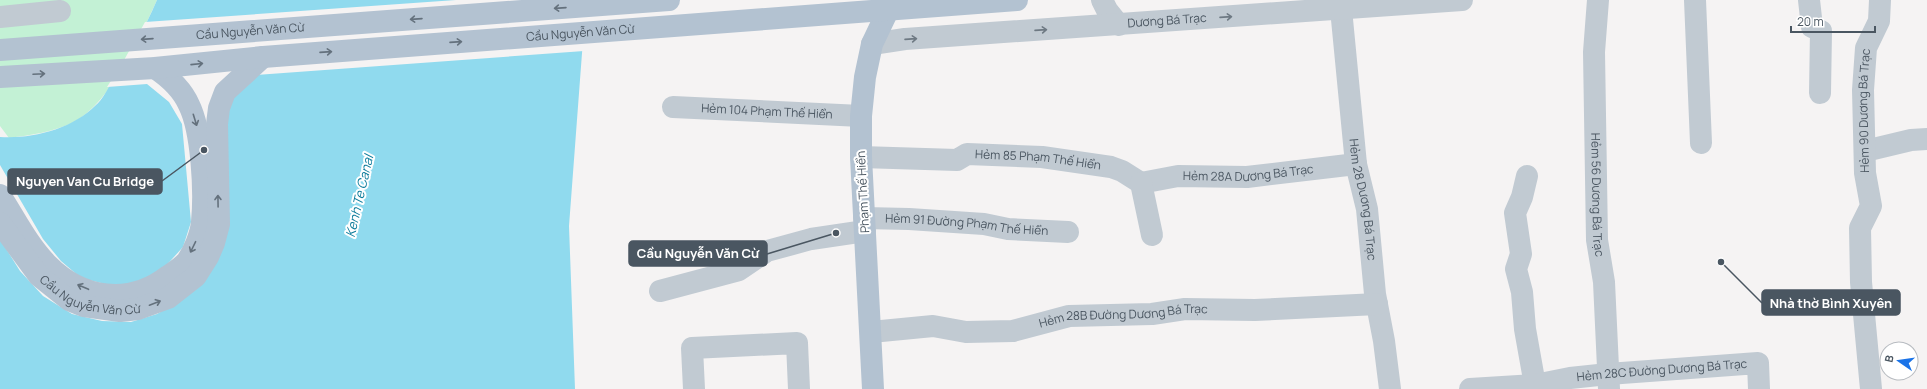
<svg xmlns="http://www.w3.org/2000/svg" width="1927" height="389" font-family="Manrope,sans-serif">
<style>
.green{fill:#c3f1d5}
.water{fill:#90daee}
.pier{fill:#f5f3f3}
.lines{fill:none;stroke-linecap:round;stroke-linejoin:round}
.minor{stroke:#c1cad2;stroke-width:22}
.major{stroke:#b3c2d1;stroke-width:22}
.major-bridge{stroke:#b3c2d1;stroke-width:22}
.oneway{stroke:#64717d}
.oneway2{stroke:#6e7983}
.labels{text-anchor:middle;stroke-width:4;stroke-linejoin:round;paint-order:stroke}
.street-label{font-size:12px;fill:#4a5661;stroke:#fff}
.water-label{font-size:13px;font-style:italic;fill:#0c7c9b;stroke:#fff}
.leader{fill:none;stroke:#4a5661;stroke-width:1.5}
.callout-dot{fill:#4a5661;stroke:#fff;stroke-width:1.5}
.callout{fill:#4a5661;stroke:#4a5661;stroke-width:1.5}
.callout-label{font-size:13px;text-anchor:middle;font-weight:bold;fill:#fff}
</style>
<rect width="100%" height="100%" fill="#f5f3f3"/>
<!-- green -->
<path class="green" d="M0,0H157C140,37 111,102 74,122C53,132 31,135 9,138L0,126Z"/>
<!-- water -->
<path class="water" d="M157,0H586L569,226L575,389H0V137C33,139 72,129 96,105C102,100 106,92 110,85C128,58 144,30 157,0Z"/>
<!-- pier -->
<polygon class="pier" points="456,0 588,0 584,51 256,75 231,99 180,301 157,314 131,322 102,321 72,314 43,296 20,271 0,239 0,165 43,239 61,261 81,278 117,287 140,282 163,269 183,247 191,222 182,124 169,102 147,84 107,87 123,62 145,22"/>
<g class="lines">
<!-- minor -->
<g class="minor">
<polyline points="1102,0 1107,10 1119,25"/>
<path id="s1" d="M1598,0L1594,52L1597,240L1604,282L1609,389"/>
<polyline points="1695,0 1701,143"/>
<polyline points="1809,0 1812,27 1821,31 1820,93"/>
<path id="s2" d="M1341,9L1356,164L1367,209L1375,294L1384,341L1390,389"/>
<polyline points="0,17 60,11"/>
<path id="s3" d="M872,44L905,39L1462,0"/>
<path id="s4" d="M673,107L861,116"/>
<polyline points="1865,151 1911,140 1927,139"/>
<path id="s5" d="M861,157L957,160L967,154L1042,157L1111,167L1122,171L1141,183"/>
<polyline points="1527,176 1522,197 1515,213 1521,254 1516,269 1522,292 1525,329 1535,385"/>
<path id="s6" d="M1141,183L1178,176L1247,177L1356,164"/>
<polyline points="1141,183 1152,235"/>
<path id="s7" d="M864,218L909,219L984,224L1008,229L1068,232"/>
<polyline points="660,291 739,270 767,251 811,239 865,231"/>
<path id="s8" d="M871,332L933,326L966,332L1013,331L1069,316L1152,314L1185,309L1255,310L1377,304"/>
<polyline points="694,389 692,348 797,343 799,389"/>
<path id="s9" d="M1470,389L1535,385L1570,378L1608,374L1758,363L1759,389"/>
<path id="s10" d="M1871,389L1861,282L1860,228L1871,206L1865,173L1863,90L1866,48L1879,21L1880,0"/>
</g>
<!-- major -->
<g class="major">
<path id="s11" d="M0,50L669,0"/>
<path d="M0,195C15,218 28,245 48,265C82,299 129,306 168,276C174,272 182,267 187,261C194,251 201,234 202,222C205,192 202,131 189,105C182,89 170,78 155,68"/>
<path id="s12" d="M0,223L39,276L69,300L84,306L120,311L138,309L168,298L196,276L208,257L214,243L219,224L217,124L219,108L225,92L263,57"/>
<polyline points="873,389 861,157 861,116 865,77 872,44 893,0"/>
</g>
<!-- major-bridge -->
<path class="major-bridge" id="s13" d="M0,77L155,68L263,57L1017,0"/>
</g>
<!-- one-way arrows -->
<defs><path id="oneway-shaft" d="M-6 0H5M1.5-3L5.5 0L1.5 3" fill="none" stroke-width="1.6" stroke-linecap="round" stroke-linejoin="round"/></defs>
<g class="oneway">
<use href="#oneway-shaft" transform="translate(560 8) rotate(176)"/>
<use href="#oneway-shaft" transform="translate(416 19) rotate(176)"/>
<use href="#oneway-shaft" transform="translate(147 39) rotate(176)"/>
<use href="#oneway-shaft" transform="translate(456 42) rotate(-4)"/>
<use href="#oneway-shaft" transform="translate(326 52) rotate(-4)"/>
<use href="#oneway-shaft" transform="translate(197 64) rotate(-6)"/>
<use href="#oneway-shaft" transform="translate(39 74) rotate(-3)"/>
<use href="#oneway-shaft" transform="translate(195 120) rotate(73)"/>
<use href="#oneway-shaft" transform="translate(218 201) rotate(-91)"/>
<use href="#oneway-shaft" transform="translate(193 247) rotate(116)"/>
<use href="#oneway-shaft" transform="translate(83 287) rotate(-157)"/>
<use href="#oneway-shaft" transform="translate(155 303) rotate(-21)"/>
</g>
<g class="oneway2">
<use href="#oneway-shaft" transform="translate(1226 17) rotate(-4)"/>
<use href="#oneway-shaft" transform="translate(1041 30) rotate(-4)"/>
<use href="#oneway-shaft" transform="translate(911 39) rotate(-4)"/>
</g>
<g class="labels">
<!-- street labels -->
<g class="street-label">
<text dy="4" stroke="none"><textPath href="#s3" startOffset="296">Dương Bá Trạc</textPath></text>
<text dy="4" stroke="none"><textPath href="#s11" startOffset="251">Cầu Nguyễn Văn Cừ</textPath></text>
<text dy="4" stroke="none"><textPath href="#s13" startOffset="582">Cầu Nguyễn Văn Cừ</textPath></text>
<text dy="4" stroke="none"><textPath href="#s10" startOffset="282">Hẻm 90 Dương Bá Trạc</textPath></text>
<text dy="4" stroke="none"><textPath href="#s4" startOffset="94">Hẻm 104 Phạm Thế Hiển</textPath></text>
<text dy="4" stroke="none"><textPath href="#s5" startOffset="179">Hẻm 85 Phạm Thế Hiển</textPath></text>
<text dy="4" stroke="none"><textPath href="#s6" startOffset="108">Hẻm 28A Dương Bá Trạc</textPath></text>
<text transform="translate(863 192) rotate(-93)" y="4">Phạm Thế Hiển</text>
<text dy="4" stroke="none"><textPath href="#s1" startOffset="195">Hẻm 56 Dương Bá Trạc</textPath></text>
<text dy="4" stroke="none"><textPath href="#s2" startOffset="192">Hẻm 28 Dương Bá Trạc</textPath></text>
<text dy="4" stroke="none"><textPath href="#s7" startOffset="103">Hẻm 91 Đường Phạm Thế Hiển</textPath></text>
<text dy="4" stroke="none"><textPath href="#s12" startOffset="123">Cầu Nguyễn Văn Cừ</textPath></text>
<text dy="4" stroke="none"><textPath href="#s8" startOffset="255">Hẻm 28B Đường Dương Bá Trạc</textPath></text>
<text dy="4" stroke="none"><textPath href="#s9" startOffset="193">Hẻm 28C Đường Dương Bá Trạc</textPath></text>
</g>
<!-- water labels -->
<g class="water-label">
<text transform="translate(359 196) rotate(-77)" y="5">Kenh Te Canal</text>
</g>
</g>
<!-- callouts -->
<path class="leader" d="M204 150L162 181M836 233L767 254M1721 262L1762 303"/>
<g class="callout-dot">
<circle cx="204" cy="150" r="4"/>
<circle cx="836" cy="233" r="4"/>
<circle cx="1721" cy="262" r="4"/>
</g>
<g class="callout">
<rect x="8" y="169" width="154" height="25" rx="4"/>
<rect x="629" y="241" width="138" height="25" rx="4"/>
<rect x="1762" y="290" width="138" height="25" rx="4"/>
</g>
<g class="callout-label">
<text x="85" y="186">Nguyen Van Cu Bridge</text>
<text x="698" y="258">Cầu Nguyễn Văn Cừ</text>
<text x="1831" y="308">Nhà thờ Bình Xuyên</text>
</g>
<!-- north arrow -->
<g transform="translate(1899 361) rotate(283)"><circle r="19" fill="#ffffff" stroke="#b7bbc0"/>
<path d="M0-3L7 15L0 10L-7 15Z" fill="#1a73e8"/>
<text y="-6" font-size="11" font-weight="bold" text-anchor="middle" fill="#4a5661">B</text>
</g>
<!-- scale -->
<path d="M1791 26v6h84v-6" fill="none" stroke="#4a5661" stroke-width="2"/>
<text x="1797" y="26" font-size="12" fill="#4a5661" stroke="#ffffff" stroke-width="3" paint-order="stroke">20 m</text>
</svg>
